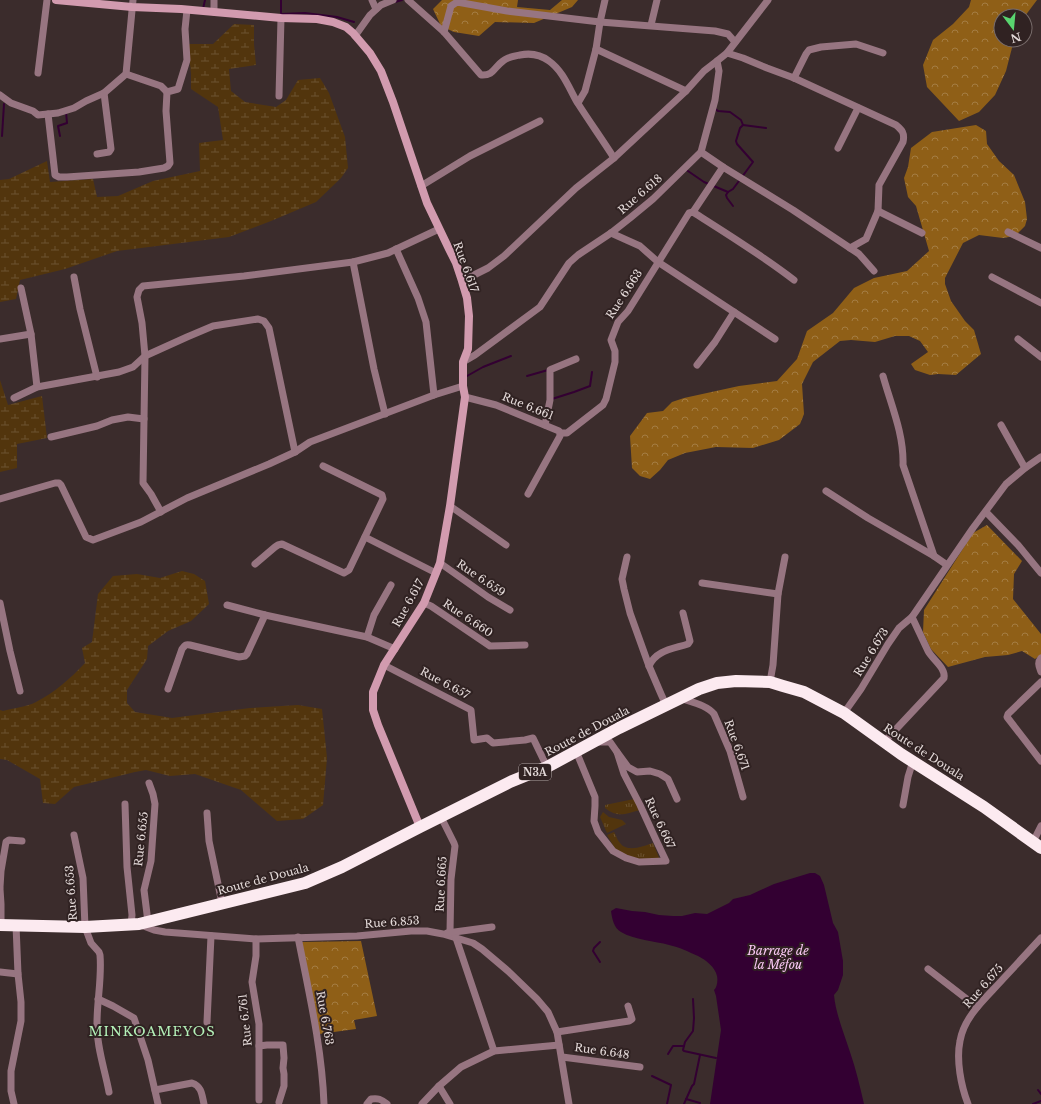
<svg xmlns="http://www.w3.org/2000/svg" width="1041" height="1104" font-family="'Libre Baskerville',serif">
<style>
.grass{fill:url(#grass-tufts)}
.forest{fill:url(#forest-crowns)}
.wetland{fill:url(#wetland-marsh)}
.water{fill:#330032}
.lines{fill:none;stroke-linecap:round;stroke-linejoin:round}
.stream{stroke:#330032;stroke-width:2}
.street{stroke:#977581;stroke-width:7}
.secondary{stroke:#d29baf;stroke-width:8}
.highway{stroke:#fceaf0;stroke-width:12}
.labels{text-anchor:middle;stroke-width:4;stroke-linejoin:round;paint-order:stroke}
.shield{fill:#302222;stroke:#aea3a2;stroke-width:1}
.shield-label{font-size:10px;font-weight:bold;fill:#e4dad9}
.street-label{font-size:11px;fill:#e4dad9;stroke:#302222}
.water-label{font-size:12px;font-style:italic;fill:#fac8f5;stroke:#302222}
.quarter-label{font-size:13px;letter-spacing:1px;fill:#b4f2b9;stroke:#302222}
</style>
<defs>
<pattern id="grass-tufts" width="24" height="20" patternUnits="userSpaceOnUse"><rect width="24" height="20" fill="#52350d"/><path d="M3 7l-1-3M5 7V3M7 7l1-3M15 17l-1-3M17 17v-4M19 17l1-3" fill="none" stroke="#6b5230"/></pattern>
<pattern id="forest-crowns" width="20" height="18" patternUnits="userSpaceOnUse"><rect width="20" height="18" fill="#8f5f17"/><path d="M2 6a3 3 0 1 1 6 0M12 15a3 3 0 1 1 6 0" fill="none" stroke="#a47d43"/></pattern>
<pattern id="wetland-marsh" width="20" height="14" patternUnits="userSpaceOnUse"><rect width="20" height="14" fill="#52350d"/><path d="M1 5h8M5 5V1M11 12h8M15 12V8" fill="none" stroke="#6b5230"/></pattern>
</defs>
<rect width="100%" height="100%" fill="#3b2c2c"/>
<!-- grass -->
<g class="grass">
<path d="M634,799L640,810C625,814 618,818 605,808V805Z"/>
<polygon points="603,812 609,817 622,820 626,824 607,833 600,817"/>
<path d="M614,832C616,835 617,840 620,843C627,853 644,846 653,843L660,860L645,861L617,852L607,835Z"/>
</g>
<!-- forest -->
<g class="forest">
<polygon points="442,0 518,0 517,7 550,10 562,0 578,0 572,7 534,23 495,22 479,36 454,32 441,26 433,9"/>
<polygon points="971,0 1037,0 1025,16 1001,16 1001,40 1014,40 1006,71 995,95 979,112 959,121 927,87 923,65 933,40 953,24 969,7"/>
<polygon points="976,125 986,131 987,144 999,161 1014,175 1025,202 1027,219 1025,226 1015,236 1003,238 979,235 963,243 945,278 945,284 951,301 965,321 974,330 981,354 956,375 938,374 930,375 915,370 911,364 928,352 920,341 909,336 895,336 875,342 851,340 840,341 813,362 802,384 804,414 800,424 779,440 753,448 716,447 685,453 668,460 660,470 650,479 640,476 632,468 630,436 647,413 663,411 672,402 684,398 739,386 777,381 797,359 807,331 833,313 854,288 874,278 907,271 929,251 916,206 908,197 904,178 908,167 911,148 932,132"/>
<polygon points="987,525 1022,561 1014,574 1013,599 1041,634 1041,655 1035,659 1022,651 1008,655 985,657 948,667 931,649 923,632 924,610 973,533"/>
<polygon points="361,941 377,1016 354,1020 356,1029 319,1034 302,942"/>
</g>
<!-- wetland -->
<g class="wetland">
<polygon points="234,24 254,25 254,44 256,65 229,69 231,91 245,102 276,107 286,100 298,80 320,78 329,93 345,137 348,168 341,178 316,202 271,221 229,237 117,251 65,269 20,280 16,299 0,302 0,180 9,179 47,161 50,182 93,179 97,197 118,196 153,181 200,171 199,143 223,140 218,107 191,89 191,74 188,44 213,44"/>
<polygon points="0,380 8,405 42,396 47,438 17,444 17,468 0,472"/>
<path d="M182,571L194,574L205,581L209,604L191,621L168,631L148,646L147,659L127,690V703L135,712L172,718L250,708L298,705L322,709L327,758L323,805L303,819L277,821L241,790L195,774L170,776L146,770L135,772L74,787L55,804L43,803L40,779L7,760L0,759V710L3,711C13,708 27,707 36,702C54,693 71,678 85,663L82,648L92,642L98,594L113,576L137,574L160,578Z"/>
</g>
<!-- water -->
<path class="water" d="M810,873H815L820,876L824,885L833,923L838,932L843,961V975L838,990L834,995C836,1015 844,1033 850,1052C856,1069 860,1087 864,1104H710L721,1030L716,996L714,990C717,987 718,981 717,976C715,967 706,960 698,956C689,952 679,947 669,945C655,941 634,940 621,932C614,928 612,919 611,911L616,908L632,911L645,912L659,915L673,916H682L695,913L707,914L729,903L733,899L750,895L774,884Z"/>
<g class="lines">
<!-- stream -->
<g class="stream">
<polyline points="281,0 281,14 305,13 337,17 354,22"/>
<polyline points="395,2 402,0"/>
<polyline points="203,9 205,0"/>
<polyline points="714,108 718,111 730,112 741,120 743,125"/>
<polyline points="743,125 766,128"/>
<polyline points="2,136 4,104"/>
<polyline points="60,136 58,126 67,123 66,112"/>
<polyline points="685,169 704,182 728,192"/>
<polyline points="733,206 727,198 726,195 728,192 733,189 753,162 737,144 736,141 740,128 743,125"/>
<polyline points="467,376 483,367 511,356"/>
<polyline points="527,376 548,370"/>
<polyline points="552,399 574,392 590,386 592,372"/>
<polyline points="600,962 593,951 594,948 600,942"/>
<polyline points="693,999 694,1018 693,1031 685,1042 683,1050 684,1051 716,1058"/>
<polyline points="668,1054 673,1046 684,1046"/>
<polyline points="652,1076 671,1085 667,1104"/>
<polyline points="1038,1090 1041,1094"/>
<polyline points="686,1099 700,1103"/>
<polyline points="684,1104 692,1086 694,1084 700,1055"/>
<polyline points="1033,1104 1041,1101"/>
</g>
<!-- street -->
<g class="street">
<polyline points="214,0 214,12"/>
<polyline points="372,0 376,9"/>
<path d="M408,0L444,32L481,75C494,76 494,67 503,61C507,57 515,56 520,55C530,53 541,55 549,61C563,71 569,88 577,102C589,121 602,139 614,158"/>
<polyline points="651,25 657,0"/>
<polyline points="444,32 451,6 457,2 507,11 600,22 715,31 728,34 735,42"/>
<polyline points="355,36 370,15 381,5 393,0"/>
<polyline points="596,49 686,91"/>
<path d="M727,53L743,58L767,68L794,78L896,125C902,130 905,133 903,142L879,185L878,211L866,239L850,248L859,254L874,271"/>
<polyline points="38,73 47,0"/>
<polyline points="126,74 161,86 167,92"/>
<polyline points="794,78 806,54 809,50 821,47 856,44 883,53"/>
<polyline points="0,95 11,103 33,111 38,115 58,113 74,108 86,101 104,93 126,74 133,0"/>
<polyline points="279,96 281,18"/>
<polyline points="578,103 585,91 596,49 600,22 605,0"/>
<polyline points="48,114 55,175 59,177 67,177 139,172 164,168 168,166 170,163 166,111 167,92 178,89 187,60 185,29 187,10"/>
<polyline points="838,148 858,108"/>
<polyline points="701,152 723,167 793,210 850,248"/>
<polyline points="97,154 109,152 111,149 104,93"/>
<polyline points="421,186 470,156 540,121"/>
<polyline points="878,211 922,233"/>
<polyline points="693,212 723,167"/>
<polyline points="1008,232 1041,248"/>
<polyline points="611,233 640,246 658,262 775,339"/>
<polyline points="396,249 418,298 426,322 434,395"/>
<polyline points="353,262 374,369 385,414"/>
<polyline points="74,277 80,309 97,377"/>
<polyline points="992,277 1041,303"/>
<polyline points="462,281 488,268 504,256 576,188 614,158 686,91 704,71 717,61"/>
<polyline points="21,288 31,334 37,387"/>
<polyline points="0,339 31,334"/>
<polyline points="1018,339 1041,357"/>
<polyline points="463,362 475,355 540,307 569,263 578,255 611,233 630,218 653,199 701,152 715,100 719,71 717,61 727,53 768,0"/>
<polyline points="697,365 715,342 734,312"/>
<path d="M883,376C891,405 904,434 903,465L934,556"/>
<polyline points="465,397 496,405 559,431 560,433 560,436 528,494"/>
<polyline points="14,398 37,387 119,372 133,367 145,356 187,337 213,326 258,319 264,321 269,328 295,452"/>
<polyline points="545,425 550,400 550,370 552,369 576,359"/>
<polyline points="1001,425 1025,468"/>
<path d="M560,433H567L603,405L606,399L615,362V351L611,340L618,322L628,311L689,213L693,212L696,214C729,235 763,256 794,280"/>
<polyline points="51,437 97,426 112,420 128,417 144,419"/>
<polyline points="826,491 868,518 934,556 947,565"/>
<polyline points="0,499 55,483 59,483 61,485 86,537 93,540 141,522 187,498 269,464 295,452 310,442 434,395 463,386"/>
<polyline points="450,506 506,545"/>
<polyline points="161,512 151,494 143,483 145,356 142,323 137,297 139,290 143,286 244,276 353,262 388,253 439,229"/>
<polyline points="986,512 1018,545 1041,573"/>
<polyline points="365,537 436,573"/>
<polyline points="627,557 622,579 624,589 630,613 649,666 661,694 666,705"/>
<polyline points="440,563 488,597 510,610"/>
<polyline points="255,564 275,547 278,545 282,544 344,573 349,570 383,499 382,495 323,466"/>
<polyline points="702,583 778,594"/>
<polyline points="0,603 10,651 20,691"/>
<polyline points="424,603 431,606 490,646 525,645"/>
<polyline points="227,605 265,615 367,637 395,649"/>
<polyline points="912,617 973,528 1006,484 1025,468 1041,457"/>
<polyline points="367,637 374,615 391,585"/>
<path d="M1041,658C1037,663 1039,666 1041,672"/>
<polyline points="384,665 471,710 474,740 487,738 493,743 525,740 533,738 547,767"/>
<path d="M649,666C656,650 673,649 688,644L690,641L683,613"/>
<polyline points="770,682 773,665 778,594 785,557"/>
<polyline points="1041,682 1008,714 1007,717 1041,761"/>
<path d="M168,689L182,649C185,645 186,644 190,645L239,657L245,656L247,654L265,615"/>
<path d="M680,698C691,702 707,705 714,714L730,751L743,797"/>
<path d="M844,713L861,689L888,644L899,628L912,617L928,651C933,660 946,668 944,678L884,742"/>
<polyline points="597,742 610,742 617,752 628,767 637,772 650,771 660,774 668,779 677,799"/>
<polyline points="576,751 595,797 595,806 594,821 598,832 613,851 626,858 639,862 666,861 656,840 640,805 624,774 617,752"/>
<polyline points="125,804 127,867 132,915 131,925"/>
<polyline points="903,805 908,777 913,761"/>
<polyline points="207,813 209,841 222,903"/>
<polyline points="441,817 454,843 455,846 451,879 450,932"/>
<path d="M74,835L83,878L85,927L91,943L99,952L100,955C102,978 97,1000 97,1023C96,1045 105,1070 109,1092"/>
<polyline points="1033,842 1041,826"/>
<polyline points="0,887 1,871 6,842 9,840 22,841"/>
<polyline points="0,889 1,904 1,925"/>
<polyline points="148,922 144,890 151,861 155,804 153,794 149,783"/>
<polyline points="141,925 154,930 165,932 256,939 357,936 411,931 427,931 443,934 473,943 482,949 508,971 537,999 548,1012 557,1032 569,1104"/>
<polyline points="447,933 492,927"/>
<path d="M298,937C309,993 322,1048 324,1104"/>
<polyline points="456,938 494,1051"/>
<polyline points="256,939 256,956 252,982 259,1024 259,1100"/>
<polyline points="928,969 977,1007"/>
<polyline points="0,972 18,974"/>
<polyline points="98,999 113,1006 134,1018 148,1060 158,1104"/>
<polyline points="207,1022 211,936"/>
<polyline points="557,1032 629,1021 632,1019 628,1006"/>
<polyline points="259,1046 267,1045 283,1045 284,1058 283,1068 284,1074 284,1086 279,1102"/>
<polyline points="562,1057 640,1067"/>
<polyline points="439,1086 450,1104"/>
<path d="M155,1090L192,1083C202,1086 202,1096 204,1104"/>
<polyline points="14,1104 11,1091 11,1071 21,1021 21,1002 18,974 16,925"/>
<path d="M367,1104L371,1099C378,1098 381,1099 387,1104"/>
<polyline points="422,1104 439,1086 461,1067 494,1051 559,1045"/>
<path d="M968,1104C961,1086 956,1060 960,1041C964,1016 987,997 1003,979C1016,965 1028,952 1041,938"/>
</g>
<!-- secondary -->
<polyline class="secondary" points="56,0 132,7 181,9 281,18 317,19 333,22 346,27 353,33 370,53 381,71 393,102 427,203 449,249 456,263 462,281 467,298 469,316 468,349 463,362 463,386 465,397 450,506 440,563 424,603 384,665 373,692 373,710 378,725 420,827"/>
<!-- highway -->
<polyline class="highway" points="0,925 85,927 139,924 305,883 342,867 420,827 510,782 547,767 619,728 699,689 717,683 736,681 770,682 783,686 804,692 844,713 901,754 984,807 1041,848"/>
</g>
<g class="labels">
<!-- shield labels -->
<rect class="shield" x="519" y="764" width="32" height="16" rx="3"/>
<g class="shield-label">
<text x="535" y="776">N3A</text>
</g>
<!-- street labels -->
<g class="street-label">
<text transform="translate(640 194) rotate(-41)" y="4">Rue 6.618</text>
<text transform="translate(466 267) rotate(70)" y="4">Rue 6.617</text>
<text transform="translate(624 294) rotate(-57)" y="4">Rue 6.663</text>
<text transform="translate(528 406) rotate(22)" y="4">Rue 6.661</text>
<text transform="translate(481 578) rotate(34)" y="4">Rue 6.659</text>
<text transform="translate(408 603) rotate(-61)" y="4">Rue 6.617</text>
<text transform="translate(468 618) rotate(34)" y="4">Rue 6.660</text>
<text transform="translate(871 652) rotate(-58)" y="4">Rue 6.673</text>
<text transform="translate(445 683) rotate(28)" y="4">Rue 6.657</text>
<text transform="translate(587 731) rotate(-28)" y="4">Route de Douala</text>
<text transform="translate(737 745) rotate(70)" y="4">Rue 6.671</text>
<text transform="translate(924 752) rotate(33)" y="4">Route de Douala</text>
<text transform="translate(660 823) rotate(65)" y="4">Rue 6.667</text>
<text transform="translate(141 839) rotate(-84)" y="4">Rue 6.655</text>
<text transform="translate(263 879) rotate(-15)" y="4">Route de Douala</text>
<text transform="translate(441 884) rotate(-87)" y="4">Rue 6.665</text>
<text transform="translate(71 893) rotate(-94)" y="4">Rue 6.653</text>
<text transform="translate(392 922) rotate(-4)" y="4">Rue 6.853</text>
<text transform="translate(983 986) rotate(-49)" y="4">Rue 6.675</text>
<text transform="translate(325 1018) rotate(80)" y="4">Rue 6.763</text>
<text transform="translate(245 1020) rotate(-96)" y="4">Rue 6.761</text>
<text transform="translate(602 1051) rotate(8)" y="4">Rue 6.648</text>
</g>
<!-- water labels -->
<g class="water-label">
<text x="778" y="955">Barrage de<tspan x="778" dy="14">la Méfou</tspan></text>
</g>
<!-- quarter labels -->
<g class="quarter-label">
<text x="152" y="1036">MINKOAMEYOS</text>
</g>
</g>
<!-- north arrow -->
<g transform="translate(1013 28) rotate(164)"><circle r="19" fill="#302222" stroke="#786c6b"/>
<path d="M0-3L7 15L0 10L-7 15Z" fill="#59d56f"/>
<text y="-6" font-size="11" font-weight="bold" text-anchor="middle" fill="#e4dad9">N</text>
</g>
</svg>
